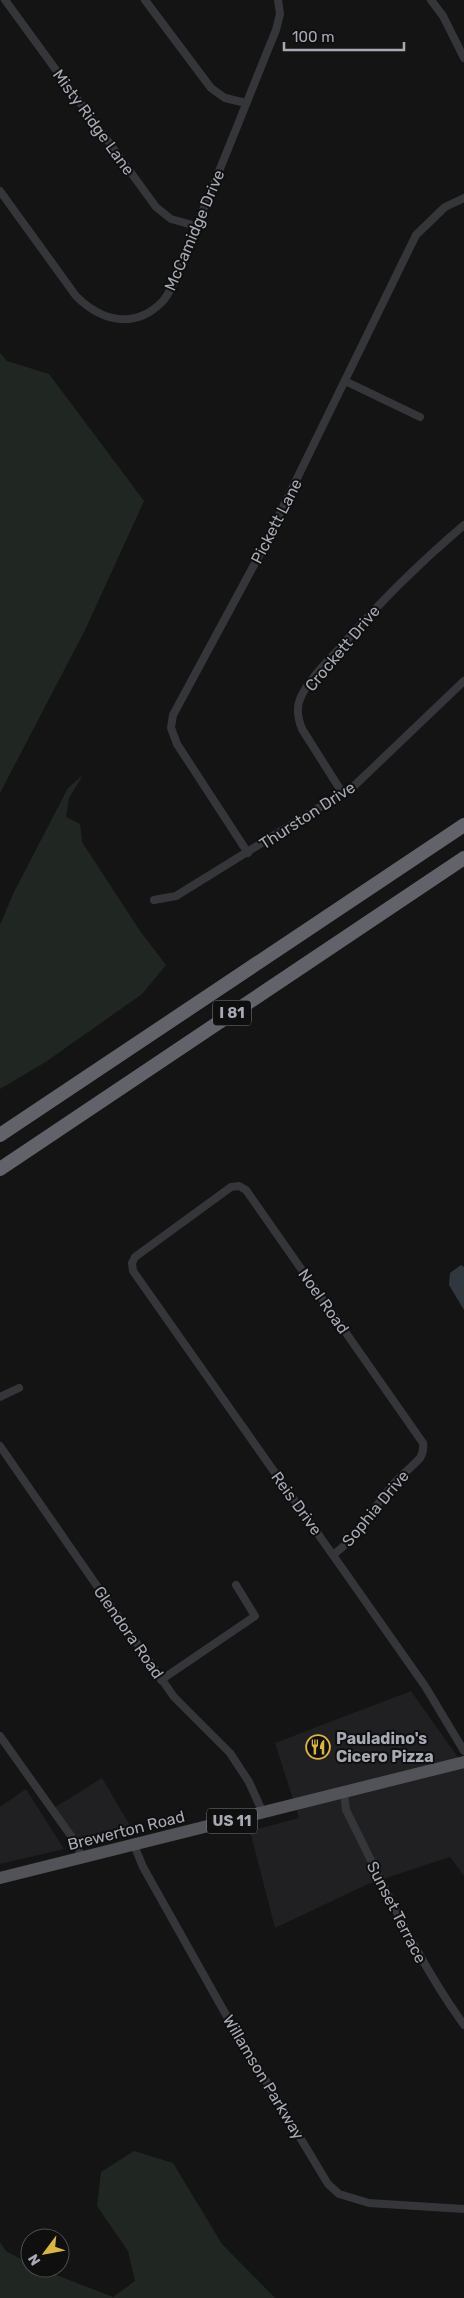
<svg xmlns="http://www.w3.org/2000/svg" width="464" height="2298" font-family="Rubik,sans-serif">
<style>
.built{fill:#202022}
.green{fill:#202722}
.water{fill:#31373e}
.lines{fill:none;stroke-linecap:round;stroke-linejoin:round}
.minor{stroke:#35363a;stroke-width:8}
.primary{stroke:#525358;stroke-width:12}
.motorway{stroke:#62636a;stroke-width:14}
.labels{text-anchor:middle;stroke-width:4;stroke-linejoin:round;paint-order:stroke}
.shield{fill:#0f0f10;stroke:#797c83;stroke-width:1}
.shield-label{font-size:15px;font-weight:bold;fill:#a7aab4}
.street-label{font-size:16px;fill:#a7aab4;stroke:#0f0f10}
.poi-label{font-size:16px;font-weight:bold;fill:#a7aab4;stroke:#0f0f10;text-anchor:start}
</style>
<rect width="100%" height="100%" fill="#141415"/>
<!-- built -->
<g class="built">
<polygon points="411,1691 464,1766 464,1876 450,1857 368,1884 275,1928 250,1831 299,1818 275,1743"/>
<polygon points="102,1778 133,1831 81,1845 54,1808"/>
<polygon points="26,1789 64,1849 0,1864 0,1807"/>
</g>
<!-- green -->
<g class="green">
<polygon points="0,353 7,361 49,374 144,501 85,630 0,793"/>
<polygon points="83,775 69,798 66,817 80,824 82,842 140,931 166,965 142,994 47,1061 0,1089 0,925 14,892 68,788"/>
<polygon points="134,2151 173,2163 222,2244 275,2298 0,2298 0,2242 6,2251 30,2264 30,2268 38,2268 113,2297 135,2281 128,2251 97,2206 101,2172"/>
</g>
<!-- water -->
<polygon class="water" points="461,1265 464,1267 464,1310 449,1285 450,1273"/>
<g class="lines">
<!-- minor -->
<g class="minor">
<polyline points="5,0 156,207 171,219 196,226"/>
<polyline points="145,0 211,88 225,98 246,103"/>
<polyline points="431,0 443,16 464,58"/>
<path d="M0,191L76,296C101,321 134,330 162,302C173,291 182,259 189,244C219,173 247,101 276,30L280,14L278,0"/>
<polyline points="345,381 420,417"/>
<path d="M343,794L302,729C298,719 296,709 300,699C307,682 324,665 337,651C376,606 418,564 464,525"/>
<polyline points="248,853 177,744 171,728 173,715 261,552 416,235 445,207 464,198"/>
<polyline points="154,900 176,896 354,786 464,681"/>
<polyline points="0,1397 19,1388"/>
<polyline points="0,1446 174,1697 230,1753 249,1782 263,1813"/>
<path d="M334,1554C359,1536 372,1509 392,1486C400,1476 411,1468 420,1458C423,1453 424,1449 423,1443L246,1190L239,1186L231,1187L135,1257L132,1263L133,1271L425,1686L464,1751"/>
<polyline points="161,1680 255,1616 236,1585"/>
<polyline points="0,1736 76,1843 82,1858"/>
<path d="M344,1793L346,1810C383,1883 416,1959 464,2025"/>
<polyline points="134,1845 143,1867 225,2013 328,2184 339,2194 369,2203 464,2209"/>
</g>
<!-- primary -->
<polyline class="primary" points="0,1878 464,1762"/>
<!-- motorway -->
<g class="motorway">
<polyline points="0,1135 464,825"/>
<polyline points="0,1169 464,858"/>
</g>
</g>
<!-- icons -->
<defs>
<g id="restaurant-ring" transform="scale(1.25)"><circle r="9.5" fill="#0f0f10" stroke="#dbb446" stroke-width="1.5"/><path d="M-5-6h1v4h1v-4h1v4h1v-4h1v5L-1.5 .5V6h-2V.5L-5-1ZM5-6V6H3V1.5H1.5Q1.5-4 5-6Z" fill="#dbb446"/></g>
</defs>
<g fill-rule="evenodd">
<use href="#restaurant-ring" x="318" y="1747"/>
</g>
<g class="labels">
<!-- shield labels -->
<g class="shield">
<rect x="213" y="1000.5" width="38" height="25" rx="4"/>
<rect x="207" y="1808.5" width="50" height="25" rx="4"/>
</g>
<g class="shield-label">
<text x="232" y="1018">I 81</text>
<text x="232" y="1826">US 11</text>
</g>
<!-- street labels -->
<g class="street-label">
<text transform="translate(94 122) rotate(54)" y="6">Misty Ridge Lane</text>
<text transform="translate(194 230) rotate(-67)" y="6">McCamidge Drive</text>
<text transform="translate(276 521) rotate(-63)" y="6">Pickett Lane</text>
<text transform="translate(342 648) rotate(-50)" y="6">Crockett Drive</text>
<text transform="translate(307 815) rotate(-33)" y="6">Thurston Drive</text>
<text transform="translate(324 1301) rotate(55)" y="6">Noel Road</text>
<text transform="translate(297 1503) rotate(54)" y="6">Reis Drive</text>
<text transform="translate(375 1508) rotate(-50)" y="6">Sophia Drive</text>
<text transform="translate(129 1632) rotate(55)" y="6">Glendora Road</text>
<text transform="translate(126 1830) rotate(-14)" y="6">Brewerton Road</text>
<text transform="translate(397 1912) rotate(63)" y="6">Sunset Terrace</text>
<text transform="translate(264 2077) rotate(59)" y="6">Willamson Parkway</text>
</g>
<!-- poi labels -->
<g class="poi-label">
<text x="336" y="1744">Pauladino's<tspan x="336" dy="18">Cicero Pizza</tspan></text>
</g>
</g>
<!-- north arrow -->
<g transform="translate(45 2253) rotate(238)"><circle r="24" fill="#0f0f10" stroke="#4c4d52"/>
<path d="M0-4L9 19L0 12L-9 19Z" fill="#dbb446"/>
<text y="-8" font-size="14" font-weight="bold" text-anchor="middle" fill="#a7aab4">N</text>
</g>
<!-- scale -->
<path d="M284 42v8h120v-8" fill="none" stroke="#a7aab4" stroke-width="2.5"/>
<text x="292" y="42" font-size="15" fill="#a7aab4" stroke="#0f0f10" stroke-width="4" paint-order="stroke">100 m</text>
</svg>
